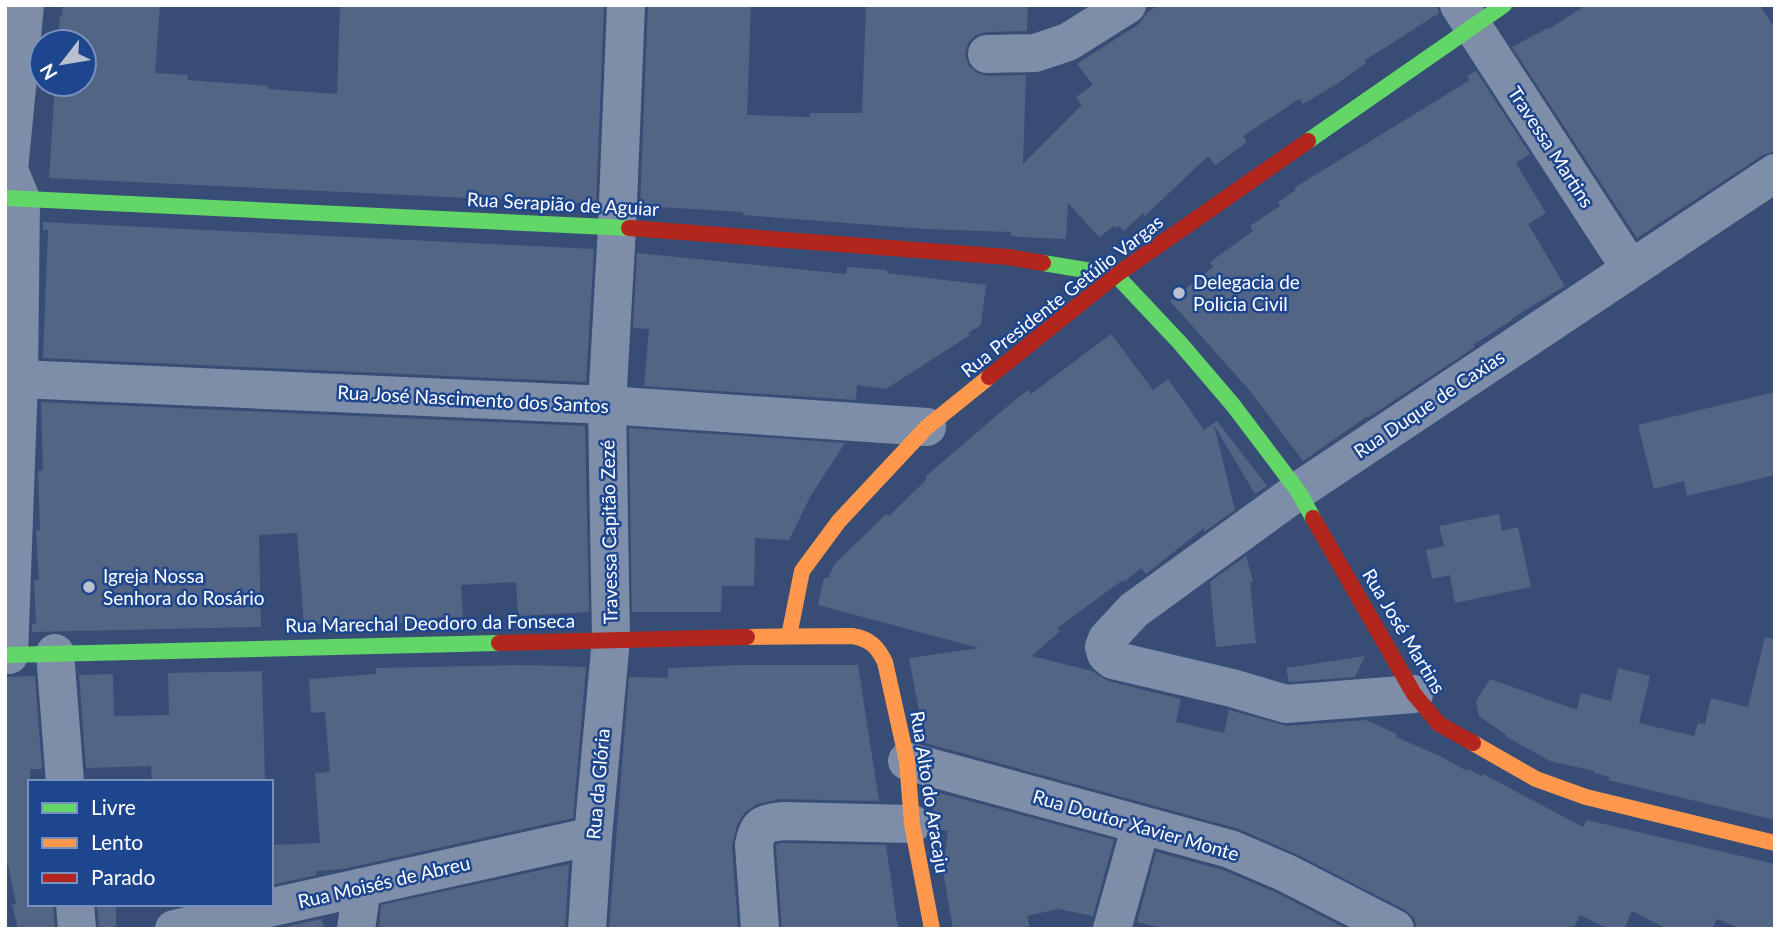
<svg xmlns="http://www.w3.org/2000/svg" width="1780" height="934" font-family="Lato,sans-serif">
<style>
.building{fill:#536584}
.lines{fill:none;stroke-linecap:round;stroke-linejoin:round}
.street{stroke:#7e8ea8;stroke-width:38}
.fast{stroke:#63d668;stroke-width:16}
.slow{stroke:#ff974d;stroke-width:16}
.jam{stroke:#b3261e;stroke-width:16}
.poi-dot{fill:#b9c1cf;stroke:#1d468f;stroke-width:2.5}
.labels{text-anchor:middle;stroke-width:5;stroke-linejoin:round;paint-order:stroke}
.street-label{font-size:19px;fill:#fff;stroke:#1d468f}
.poi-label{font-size:19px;fill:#fff;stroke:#1d468f;text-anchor:start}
</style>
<rect width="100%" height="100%" fill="#374d75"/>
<!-- building -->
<g class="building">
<polygon points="63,5 160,5 155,73 188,75 187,80 268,86 268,89 337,94 340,5 604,5 596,204 49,178 55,84 84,84 84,42 58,42 60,16 62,16"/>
<polygon points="648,5 751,5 747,115 810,117 810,113 862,113 866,5 1028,5 1027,31 987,32 976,35 968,43 965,54 969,66 977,73 987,76 1026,75 1023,164 1082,105 1076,97 1093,85 1077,64 1139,24 1147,13 1158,5 1437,5 1439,13 1364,61 1366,63 1338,83 1303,104 1299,99 1243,136 1247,142 1215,165 1208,156 1145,216 1143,213 1124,231 1120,226 1116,228 1114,226 1099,237 1068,203 1066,239 1019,237 1011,235 1011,232 925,229 743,215 743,212 640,206"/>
<polygon points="1586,5 1760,5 1775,29 1775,151 1763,155 1637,238 1512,47 1548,28 1549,29"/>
<polygon points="1476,71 1530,154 1516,163 1546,213 1528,224 1565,286 1511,319 1512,320 1473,345 1475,347 1369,417 1366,417 1303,461 1250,391 1170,301 1213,267 1210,262 1253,231 1250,226 1280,206 1278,202 1296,190 1294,188 1470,80 1467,76"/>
<polygon points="43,222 594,249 586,382 43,358 48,230 43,230"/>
<polygon points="637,253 846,274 847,267 887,270 887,273 986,285 981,325 968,333 970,335 886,389 857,385 856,400 644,386 649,329 633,328"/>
<polygon points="1111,334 1153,390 1168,379 1204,430 1217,421 1267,486 1255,494 1214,425 1235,510 1204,532 1204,528 1146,574 1141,568 1124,582 1123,580 1057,628 1060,631 1032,656 1092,671 1108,681 1181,699 1176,722 1224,733 1229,710 1287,726 1366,720 1397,734 1396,737 1442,757 1467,771 1468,769 1481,776 1483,774 1583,827 1587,820 1775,864 1775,929 1742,929 1717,919 1712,929 1668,929 1632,911 1624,929 1609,929 1580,915 1573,929 1417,929 1414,918 1405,910 1296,854 1239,829 925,743 909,658 979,648 818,605 824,578 828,578 834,565 886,514 889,516 927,479 925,477 1003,410 1028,390 1031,394"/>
<polygon points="1775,392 1775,475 1687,496 1684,481 1654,489 1638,425"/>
<polygon points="41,402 585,426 589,612 518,616 516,582 461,585 463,617 437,617 437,623 304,624 297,533 259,535 261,627 32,632 32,624 36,624 34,580 39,580 36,530 40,530 38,471 43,470"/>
<polygon points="629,428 845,443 810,497 789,540 755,538 754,586 722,586 721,612 632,612"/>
<polygon points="1499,514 1502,531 1518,527 1531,587 1455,603 1450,575 1432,579 1426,550 1444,546 1439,526"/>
<polygon points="1246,556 1253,582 1250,582 1256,643 1216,647 1210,582"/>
<polygon points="1765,637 1775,639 1775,820 1608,780 1610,777 1594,773 1594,771 1550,761 1505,736 1506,735 1479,716 1476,701 1490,679 1577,710 1581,693 1611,701 1618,668 1650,676 1639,723 1694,736 1698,723 1705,724 1711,698 1748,707"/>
<polygon points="1365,656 1355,677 1289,682 1286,668"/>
<polygon points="526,665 586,667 573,818 343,869 316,871 316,875 271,885 271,845 320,843 315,773 330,772 325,712 311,713 309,679 376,674 376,668"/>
<polygon points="741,665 858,665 879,801 780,799 757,804 745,812 737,825 732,846 738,929 609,929 629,677 668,678 668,668"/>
<polygon points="262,671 265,782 152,782 151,766 86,768 79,675 113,674 114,716 169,715 168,673"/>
<polygon points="35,676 42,769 30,769 30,904 53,904 55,929 18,929 12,904 16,904 5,850 5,677"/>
<polygon points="936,792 1114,840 1093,916 1058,909 1027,916 1030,929 953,929 943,870 948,831 936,829 932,800"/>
<polygon points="784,843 886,845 898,929 782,929 776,847 777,844"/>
<polygon points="1156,852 1223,870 1277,893 1347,929 1166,929 1137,922"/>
<polygon points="569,864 565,929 379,929 381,905"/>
<polygon points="97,904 116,904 116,929 99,929"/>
<polygon points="321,919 325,929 276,929"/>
</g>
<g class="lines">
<!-- street -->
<g class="street">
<polyline points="1459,5 1630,268"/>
<polyline points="987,54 1035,53 1068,42 1127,5"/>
<polyline points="19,379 607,405 927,427"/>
<polyline points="55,653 65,782"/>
<polyline points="9,655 19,379 21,199 9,170 25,5"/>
<polyline points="1414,694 1286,704 1232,688 1113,660 1106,654 1104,647 1107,639 1134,610 1298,491 1775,173"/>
<polyline points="907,761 1230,849 1286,873 1395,929"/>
<polyline points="75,904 77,929"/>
<polyline points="174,929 593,836"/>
<polyline points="356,929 362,887"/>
<polyline points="587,929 593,836 611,639 607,405 617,227 626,5"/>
<path d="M760,929L754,845C758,823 764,824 783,821L912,824"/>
<polyline points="1112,929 1141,825"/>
</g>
<!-- fast -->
<g class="fast">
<polyline points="1308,141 1504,5"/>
<polyline points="5,198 629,228"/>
<polyline points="1043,263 1116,275 1180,343 1233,405 1298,491 1313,518"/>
<polyline points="5,655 499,643"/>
</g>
<!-- slow -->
<g class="slow">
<polyline points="789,636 802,571 839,521 927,427 989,377"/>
<path d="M747,637L852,636C870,639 877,646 885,662L907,761L912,824L932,929"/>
<polyline points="1473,743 1536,779 1586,797 1775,843"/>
</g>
<!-- jam -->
<g class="jam">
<polyline points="629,228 1008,257 1043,263"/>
<polyline points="989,377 1116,275 1308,141"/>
<polyline points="1313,518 1414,694 1439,724 1473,743"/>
<polyline points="499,643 747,637"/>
</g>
</g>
<!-- markers -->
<g class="poi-dot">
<circle cx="1179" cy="293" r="7"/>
<circle cx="89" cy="587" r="7"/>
</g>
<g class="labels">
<!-- street labels -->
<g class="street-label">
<text transform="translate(1551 147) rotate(57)" y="7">Travessa Martins</text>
<text transform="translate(563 204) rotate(3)" y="7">Rua Serapião de Aguiar</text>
<text transform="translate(1062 296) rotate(-38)" y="7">Rua Presidente Getúlio Vargas</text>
<text transform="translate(473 399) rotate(3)" y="7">Rua José Nascimento dos Santos</text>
<text transform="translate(1429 404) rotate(-34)" y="7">Rua Duque de Caxias</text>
<text transform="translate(609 532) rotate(-91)" y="7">Travessa Capitão Zezé</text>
<text transform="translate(430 623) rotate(-1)" y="7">Rua Marechal Deodoro da Fonseca</text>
<text transform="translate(1404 631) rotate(59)" y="7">Rua José Martins</text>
<text transform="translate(598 784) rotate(-85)" y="7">Rua da Glória</text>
<text transform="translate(930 792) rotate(81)" y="7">Rua Alto do Aracaju</text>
<text transform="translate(1136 825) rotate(16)" y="7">Rua Doutor Xavier Monte</text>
<text transform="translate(384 882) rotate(-13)" y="7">Rua Moisés de Abreu</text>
</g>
<!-- poi labels -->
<g class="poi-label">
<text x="1193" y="289">Delegacia de<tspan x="1193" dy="22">Policia Civil</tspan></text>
<text x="103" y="583">Igreja Nossa<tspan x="103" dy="22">Senhora do Rosário</tspan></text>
</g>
</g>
<!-- border -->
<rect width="1780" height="934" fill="none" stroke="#ffffff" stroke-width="14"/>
<!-- legend -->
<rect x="28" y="780" width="245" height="126" fill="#1d468f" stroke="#7790bc" stroke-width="2"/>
<rect x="42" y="803" width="35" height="10" fill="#63d668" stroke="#7790bc" stroke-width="2"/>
<text x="91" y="815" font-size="21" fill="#ffffff">Livre</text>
<rect x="42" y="838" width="35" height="10" fill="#ff974d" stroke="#7790bc" stroke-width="2"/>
<text x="91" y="850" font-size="21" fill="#ffffff">Lento</text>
<rect x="42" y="873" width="35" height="10" fill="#b3261e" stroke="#7790bc" stroke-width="2"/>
<text x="91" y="885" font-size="21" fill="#ffffff">Parado</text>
<!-- north arrow -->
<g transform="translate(63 63) rotate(239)"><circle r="33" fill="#1d468f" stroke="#7790bc" stroke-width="2"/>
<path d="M0-5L12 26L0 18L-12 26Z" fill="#b9c1cf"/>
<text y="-10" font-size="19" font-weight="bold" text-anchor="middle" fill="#ffffff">N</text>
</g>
</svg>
